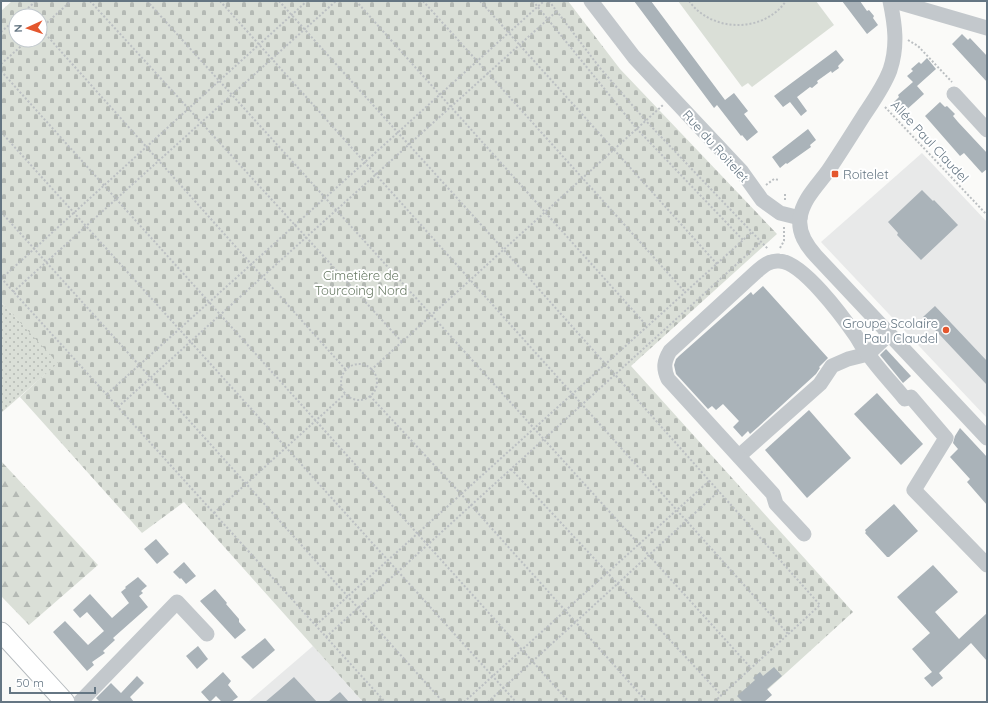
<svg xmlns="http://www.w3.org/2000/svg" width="988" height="703" font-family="Quicksand,sans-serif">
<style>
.built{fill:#e8e9e9}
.green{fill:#dadfd7}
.forest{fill:url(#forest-firs)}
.cemetery{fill:url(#cemetery-stones);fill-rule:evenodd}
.garden{fill:url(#garden-dots)}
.building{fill:#aab3b9}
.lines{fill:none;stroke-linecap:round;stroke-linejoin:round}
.major-casing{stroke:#b5babe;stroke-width:21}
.path{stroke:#bbbfc2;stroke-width:2;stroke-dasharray:2 2;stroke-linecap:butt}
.minor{stroke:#c3c8cc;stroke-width:15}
.major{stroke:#fff;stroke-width:19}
.poi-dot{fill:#e4572e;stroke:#fff;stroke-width:1.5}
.labels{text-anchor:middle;stroke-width:4;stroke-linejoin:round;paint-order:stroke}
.street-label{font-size:13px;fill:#657683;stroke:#fff}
.poi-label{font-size:13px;fill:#657683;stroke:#fff;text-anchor:start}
.park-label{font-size:13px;fill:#687a64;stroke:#fff}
</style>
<defs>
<pattern id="forest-firs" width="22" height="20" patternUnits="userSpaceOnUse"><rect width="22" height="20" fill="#dadfd7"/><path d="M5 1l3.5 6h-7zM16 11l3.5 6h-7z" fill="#b4b9b4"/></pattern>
<pattern id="cemetery-stones" width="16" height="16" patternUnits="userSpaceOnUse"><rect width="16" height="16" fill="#dadfd7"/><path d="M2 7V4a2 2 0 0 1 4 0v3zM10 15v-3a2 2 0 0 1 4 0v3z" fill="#b4b9b4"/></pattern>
<pattern id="garden-dots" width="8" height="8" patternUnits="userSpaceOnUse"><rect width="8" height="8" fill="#dadfd7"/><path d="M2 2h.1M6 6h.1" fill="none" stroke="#b4b9b4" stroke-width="1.8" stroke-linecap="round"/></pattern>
</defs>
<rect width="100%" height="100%" fill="#fafaf8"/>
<!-- built -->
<g class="built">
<polygon points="922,153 987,222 987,418 821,242"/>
<polygon points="313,646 363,702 248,702"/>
</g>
<!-- green -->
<polygon class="green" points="678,1 816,1 834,25 752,87 748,83 742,87"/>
<!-- forest -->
<polygon class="forest" points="1,461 98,565 29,625 1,596"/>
<!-- cemetery -->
<path class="cemetery" d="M12,1H568L620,69L777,234L631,366L853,612L754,702H363L184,502L142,533L20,397L57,363L1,302V11ZM16,16H40V40H16Z"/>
<!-- garden -->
<polygon class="garden" points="1,302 58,363 1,413"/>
<!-- building -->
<g class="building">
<polygon points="634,1 651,1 725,100 734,93 748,111 744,114 758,132 747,141 742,135 741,136 717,105 714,108"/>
<polygon points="842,1 860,1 867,11 869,10 874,16 873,18 878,25 867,34"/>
<polygon points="962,34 968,40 970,38 987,56 987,82 952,44"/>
<polygon points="836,50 844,60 838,66 839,68 832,73 831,71 817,81 818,83 812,88 810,87 797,97 807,111 801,116 790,102 783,107 774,96"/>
<polygon points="927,58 936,69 917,86 924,94 904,112 894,102 899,97 898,95 913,82 907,76 913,71 911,69 919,62 921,64"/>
<polygon points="940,102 945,107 947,106 955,114 953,116 958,122 987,153 987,169 982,173 964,153 960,156 925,116"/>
<polygon points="808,129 816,140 810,145 811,147 787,164 786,163 780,168 772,157"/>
<polygon points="922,190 933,201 934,200 958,225 921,260 897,235 898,233 888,222"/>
<polygon points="763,286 828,358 819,367 820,368 816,374 758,427 750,434 748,431 742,437 733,427 739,421 723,404 716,410 712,406 708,409 676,374 674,365 676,359 679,356 751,292 753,295"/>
<polygon points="935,306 987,361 987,385 923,317"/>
<polygon points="886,349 911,376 903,383 880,355"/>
<polygon points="877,393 923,444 901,465 854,414"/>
<polygon points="809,410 851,458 807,498 765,450"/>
<polygon points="960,428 987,457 987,505 967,482 970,479 950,457 958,449 953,443 955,436"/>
<polygon points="894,504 918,531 889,557 887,557 865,533 866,532 865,530"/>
<polygon points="156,539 169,554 157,564 144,549"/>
<polygon points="184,562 196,576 186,584 181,578 180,579 173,572"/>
<polygon points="933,565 958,592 935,612 959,639 987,613 987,661 971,643 939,673 943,678 932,687 924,678 932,672 912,649 930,633 897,597"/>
<polygon points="138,577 147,586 141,591 143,593 139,596 148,607 113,638 115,640 103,651 105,653 92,662 94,665 87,671 53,632 65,621 88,645 104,631 87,612 80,618 73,610 90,594 112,618 129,603 121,592 126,588 125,587"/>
<polygon points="215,589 227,603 226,604 239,619 239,622 246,630 235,639 200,601"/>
<polygon points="265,638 275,650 253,669 241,657"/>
<polygon points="198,646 208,659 197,669 186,656"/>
<polygon points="774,667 782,676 767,689 772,695 764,702 743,702 737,696 755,680 753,678 760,672 763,676"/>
<polygon points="223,672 231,681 228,685 238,697 231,702 222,702 216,696 210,702 201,692"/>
<polygon points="137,676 144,683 130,697 134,702 100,702 96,698 111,683 121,693"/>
<polygon points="294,677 317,702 265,702 278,691"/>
<polygon points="340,692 349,702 328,702"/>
</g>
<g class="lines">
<!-- major casing -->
<g class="major-casing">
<polyline id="major" points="1,632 65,702"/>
</g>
<!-- path -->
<g class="path">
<polyline points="90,1 402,342"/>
<polyline points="147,1 751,668"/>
<polyline points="220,1 788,634"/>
<polyline points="279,1 504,250 820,605 714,702"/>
<polyline points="356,1 647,326"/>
<polyline points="423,1 685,292"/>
<polyline points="480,1 717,264"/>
<polyline points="533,1 637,129 743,240"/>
<polyline points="549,1 600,68 646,121 768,249"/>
<path d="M689,1C712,33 764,33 786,1"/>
<polyline points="25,11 29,16"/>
<polyline points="19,16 36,1"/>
<polyline points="40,28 346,370"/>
<polyline points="41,28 71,1"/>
<polyline points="1,32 16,19"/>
<polyline points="908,40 918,46 952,82"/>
<polyline points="1,64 28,40"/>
<polyline points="1,71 569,702"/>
<polyline points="885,107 987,215"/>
<polyline points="1,132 516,702"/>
<polyline points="766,185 774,179 779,180"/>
<polyline points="785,194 785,201"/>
<polyline points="1,212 443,702"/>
<polyline points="780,248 784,241 784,227"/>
<polyline points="1,278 385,702"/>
<polyline points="1,279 307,1"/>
<polyline points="13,292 336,1"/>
<circle cx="359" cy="382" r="18"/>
<polyline points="371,370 663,105"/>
<polyline points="107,394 544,1"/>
<polyline points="370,396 461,494 647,702"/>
<polyline points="118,407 557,11"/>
<polyline points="511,469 721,695"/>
<polyline points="214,513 345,394"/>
<polyline points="316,625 752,232"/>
<polyline points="326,637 761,242"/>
<polyline points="464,702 709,481"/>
<polyline points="488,702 719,491"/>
</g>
<!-- minor -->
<g class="minor">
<polyline points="591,1 634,57 742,172 762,200 780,213 800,218"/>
<path d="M890,1C895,25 898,46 890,70C884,86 874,100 864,115C852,134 840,153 828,171C817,186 803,199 800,218C798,233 806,245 816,256L987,438"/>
<polyline points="894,1 987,28"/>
<polyline points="954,94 987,130"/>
<polyline points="739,456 820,384 832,366 848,359 868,354 889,334"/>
<path d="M804,534L776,504L773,494L668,379C663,368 664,361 670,351L755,273C762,267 769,260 779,261C802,261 843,317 856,336C860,342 863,349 868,354C879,370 893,384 905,399L911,397L946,438L914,490L987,565"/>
<polyline points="80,702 177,602 207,634"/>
</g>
<!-- major -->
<use href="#major" class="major"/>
</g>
<!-- markers -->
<g class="poi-dot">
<rect x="831" y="170" width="8" height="8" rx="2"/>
<circle cx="946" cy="330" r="4"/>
</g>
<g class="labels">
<!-- street labels -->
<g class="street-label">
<text transform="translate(930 141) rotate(47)" y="5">Allée Paul Claudel</text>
<text transform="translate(716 146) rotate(48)" y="5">Rue du Roitelet</text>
</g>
<!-- poi labels -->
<g class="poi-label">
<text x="843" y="179">Roitelet</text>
<text x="938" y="328" text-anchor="end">Groupe Scolaire<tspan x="938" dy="15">Paul Claudel</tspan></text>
</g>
<!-- park labels -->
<g class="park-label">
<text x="361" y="280">Cimetière de<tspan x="361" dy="15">Tourcoing Nord</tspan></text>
</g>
</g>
<!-- border -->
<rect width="988" height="703" fill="none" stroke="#657683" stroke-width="4"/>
<!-- north arrow -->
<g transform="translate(28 28) rotate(267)"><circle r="19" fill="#ffffff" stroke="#c1c8cd"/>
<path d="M0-3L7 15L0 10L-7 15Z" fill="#e4572e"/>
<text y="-6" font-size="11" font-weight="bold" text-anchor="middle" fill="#657683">N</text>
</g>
<!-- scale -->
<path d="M10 687v6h85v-6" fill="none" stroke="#657683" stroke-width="2"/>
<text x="16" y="687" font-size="12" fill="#657683" stroke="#ffffff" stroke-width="3" paint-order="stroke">50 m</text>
</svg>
